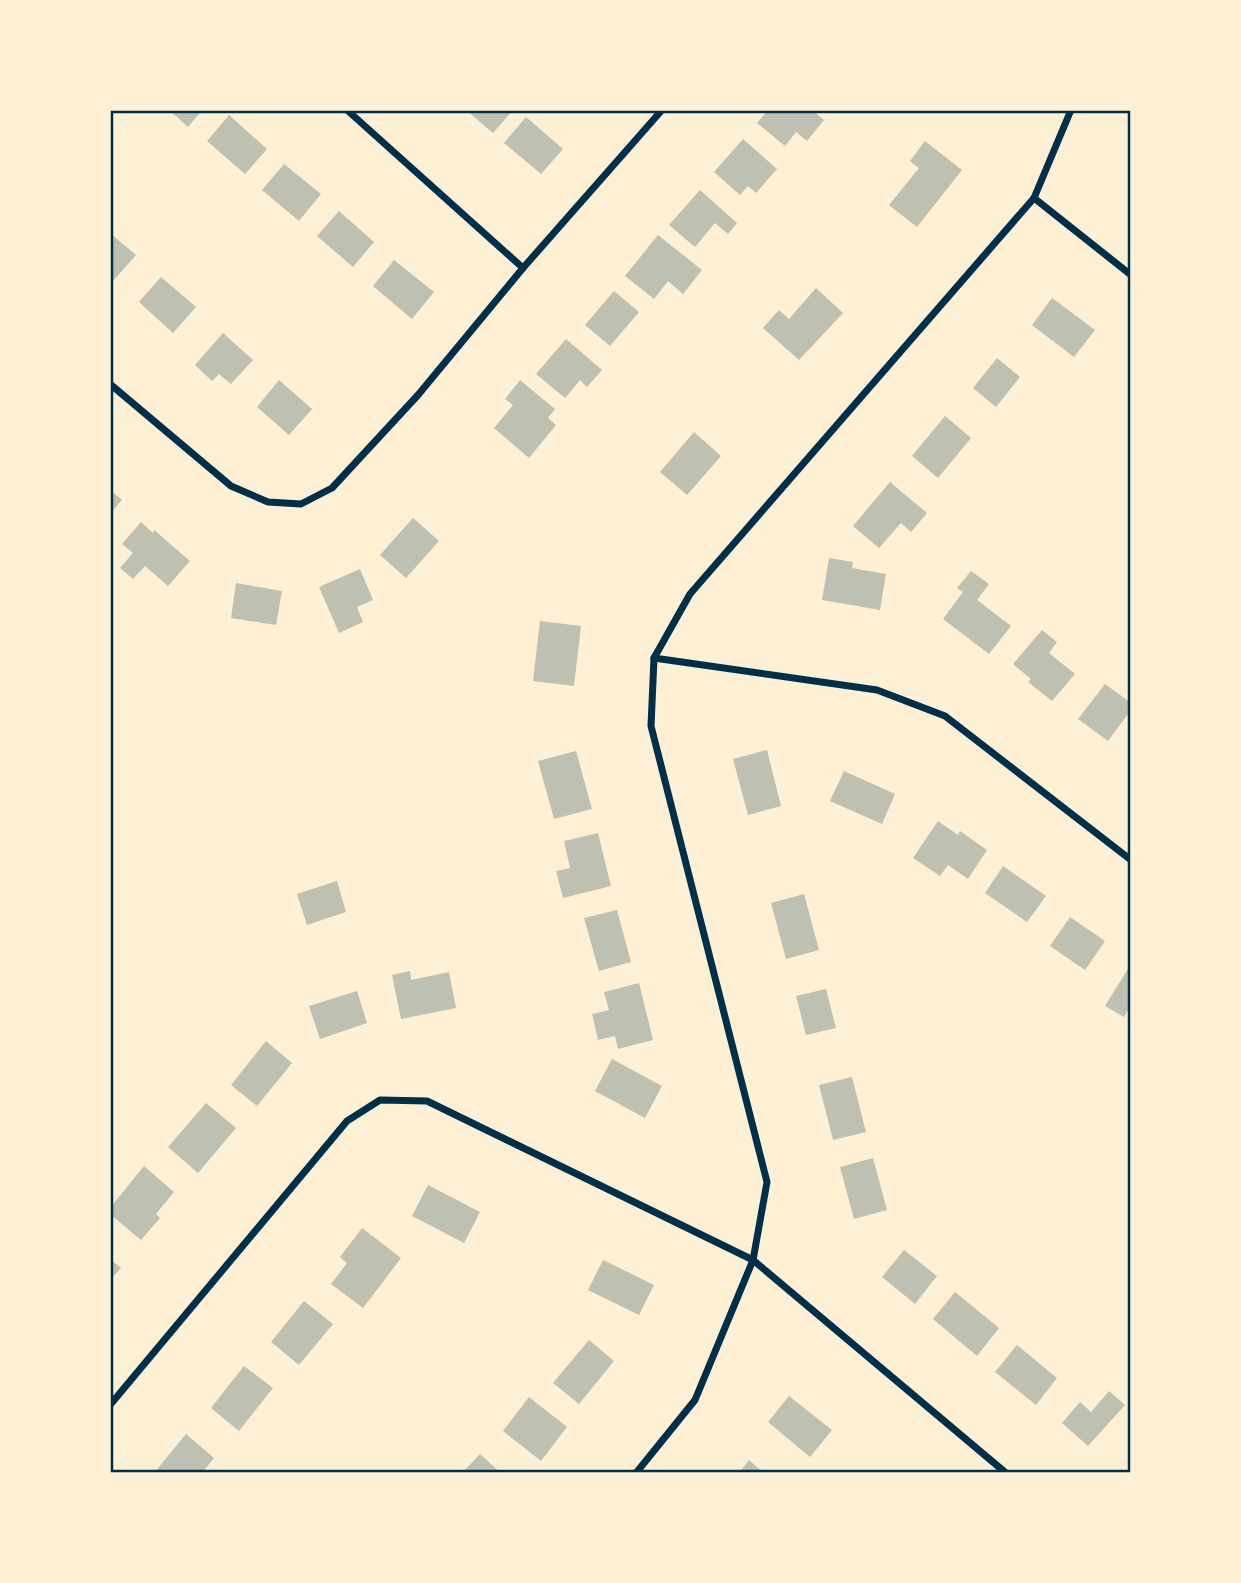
<svg xmlns="http://www.w3.org/2000/svg" width="1241" height="1583" font-family="Karla,sans-serif">
<style>
.building{fill:#bec0b2}
.lines{fill:none;stroke-linecap:round;stroke-linejoin:round}
.minor{stroke:#003049;stroke-width:7}
.neatline{fill:none;stroke:#003049;stroke-width:2.5}
</style>
<rect width="100%" height="100%" fill="#fdf0d5"/>
<!-- building -->
<g class="building">
<polygon points="169,110 202,110 188,127"/>
<polygon points="466,110 513,110 493,133"/>
<polygon points="768,110 812,110 824,120 807,141 796,132 785,146 757,123"/>
<polygon points="229,115 267,149 245,174 207,141"/>
<polygon points="526,117 563,149 541,174 504,143"/>
<polygon points="743,139 777,169 756,193 748,186 740,195 714,172"/>
<polygon points="925,141 962,170 917,227 889,205 919,168 910,161"/>
<polygon points="284,164 321,194 299,221 262,190"/>
<polygon points="700,190 737,223 728,234 715,223 695,247 669,225"/>
<polygon points="339,211 374,242 353,267 317,236"/>
<polygon points="110,233 136,255 113,281 110,278"/>
<polygon points="658,235 702,270 683,294 668,281 654,299 625,276"/>
<polygon points="394,260 434,292 412,319 373,286"/>
<polygon points="161,277 196,307 173,333 139,302"/>
<polygon points="816,288 843,313 799,360 763,328 779,310 789,319"/>
<polygon points="614,291 639,312 610,346 585,325"/>
<polygon points="1052,298 1095,330 1074,357 1032,325"/>
<polygon points="223,333 253,360 231,384 219,374 212,381 195,365"/>
<polygon points="566,339 602,370 587,387 580,380 565,398 536,374"/>
<polygon points="997,358 1020,377 996,407 973,388"/>
<polygon points="279,380 312,409 289,435 257,407"/>
<polygon points="520,380 555,409 548,418 556,425 529,458 494,428 513,405 505,399"/>
<polygon points="945,416 971,438 938,478 912,456"/>
<polygon points="694,432 721,456 687,495 660,472"/>
<polygon points="890,482 927,513 911,532 901,523 879,548 853,526"/>
<polygon points="110,490 122,500 110,514"/>
<polygon points="413,518 439,541 406,578 380,555"/>
<polygon points="141,522 153,533 154,530 190,561 168,586 145,566 133,579 120,568 133,553 122,544"/>
<polygon points="829,558 853,562 852,568 886,574 880,610 822,600"/>
<polygon points="360,569 373,600 357,607 363,622 339,633 319,587"/>
<polygon points="971,571 989,584 977,600 1011,626 989,654 943,619 963,592 957,588"/>
<polygon points="236,583 282,591 276,625 231,618"/>
<polygon points="540,621 581,626 574,686 533,681"/>
<polygon points="1042,630 1057,642 1049,653 1075,674 1052,701 1028,682 1031,679 1013,664"/>
<polygon points="1105,684 1131,703 1131,710 1108,741 1078,719"/>
<polygon points="767,750 781,806 748,815 733,759"/>
<polygon points="576,751 592,809 554,819 538,761"/>
<polygon points="844,771 895,794 882,824 830,801"/>
<polygon points="938,821 958,835 960,831 987,850 968,879 948,865 940,876 913,858"/>
<polygon points="598,833 611,886 563,898 556,871 570,868 564,841"/>
<polygon points="1003,866 1046,896 1027,922 985,893"/>
<polygon points="337,881 346,912 307,925 297,894"/>
<polygon points="804,894 819,950 786,959 771,903"/>
<polygon points="617,910 631,962 599,971 584,918"/>
<polygon points="1070,917 1105,941 1085,970 1050,946"/>
<polygon points="1131,964 1131,1005 1124,1017 1105,1006"/>
<polygon points="410,971 411,980 449,972 456,1008 401,1019 392,975"/>
<polygon points="639,983 653,1040 618,1049 615,1036 598,1040 592,1014 609,1010 604,992"/>
<polygon points="826,989 836,1028 806,1035 796,996"/>
<polygon points="357,991 367,1023 320,1039 309,1006"/>
<polygon points="266,1041 292,1063 257,1106 231,1085"/>
<polygon points="612,1059 662,1086 645,1118 595,1091"/>
<polygon points="852,1077 866,1132 833,1140 819,1085"/>
<polygon points="206,1103 236,1128 198,1173 168,1147"/>
<polygon points="873,1158 887,1210 854,1219 840,1167"/>
<polygon points="144,1166 174,1192 156,1214 160,1218 141,1240 110,1214 110,1208"/>
<polygon points="428,1185 480,1212 464,1243 412,1216"/>
<polygon points="362,1228 401,1258 363,1308 331,1284 347,1263 340,1257"/>
<polygon points="904,1250 937,1276 915,1304 882,1277"/>
<polygon points="110,1259 121,1268 110,1280"/>
<polygon points="603,1260 654,1285 639,1315 588,1290"/>
<polygon points="955,1292 999,1328 977,1356 933,1319"/>
<polygon points="304,1301 333,1324 299,1365 271,1342"/>
<polygon points="589,1340 614,1361 579,1404 553,1383"/>
<polygon points="1017,1345 1057,1378 1036,1405 995,1372"/>
<polygon points="244,1366 273,1388 239,1431 211,1408"/>
<polygon points="1109,1391 1125,1405 1088,1446 1062,1423 1080,1402 1091,1412"/>
<polygon points="789,1396 832,1430 810,1457 768,1422"/>
<polygon points="529,1397 567,1427 541,1461 503,1431"/>
<polygon points="186,1434 214,1458 202,1473 154,1473"/>
<polygon points="480,1454 501,1473 462,1473"/>
<polygon points="749,1460 764,1473 739,1473"/>
</g>
<g class="lines">
<!-- minor -->
<g class="minor">
<polyline points="347,110 523,268"/>
<polyline points="1034,198 1131,275"/>
<polyline points="110,384 231,486 268,502 301,504 332,488 418,395 523,268 662,110"/>
<polyline points="654,658 877,690 945,716 1131,860"/>
<polyline points="110,1405 347,1121 380,1100 427,1101 753,1260 1006,1473"/>
<polyline points="636,1473 695,1400 753,1260 767,1182 651,726 654,658 690,594 1034,198 1071,110"/>
</g>
</g>
<!-- border -->
<rect width="1241" height="1583" fill="none" stroke="#fdf0d5" stroke-width="224"/>
<rect x="112" y="112" width="1017" height="1359" class="neatline"/>
</svg>
